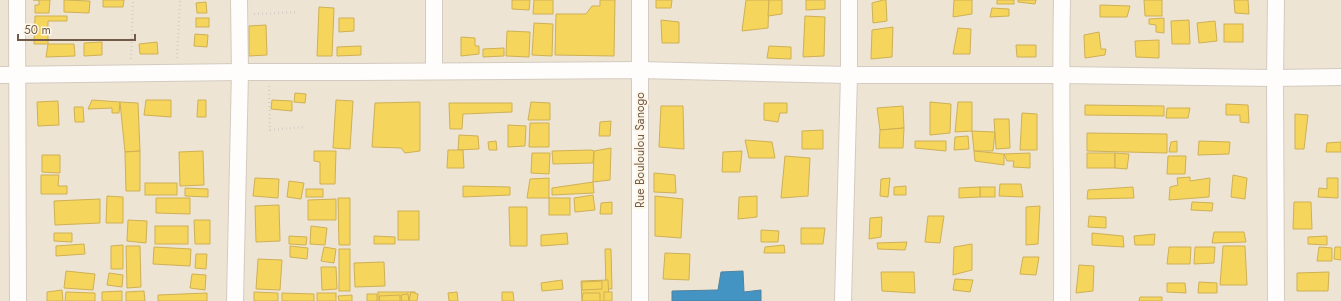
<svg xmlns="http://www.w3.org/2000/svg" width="1341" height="301" font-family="Jost,sans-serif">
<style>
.residential{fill:#eee4d3}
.homes{fill:#f6d55c;stroke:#ceb056}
.schools{fill:#4393c3;stroke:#51829e}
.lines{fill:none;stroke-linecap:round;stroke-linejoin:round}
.minor-casing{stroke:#d3cbc1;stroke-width:18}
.path{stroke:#d7cfc8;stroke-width:2.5;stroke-dasharray:1 3;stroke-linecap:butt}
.minor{stroke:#fefdfb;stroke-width:16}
.labels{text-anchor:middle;stroke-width:4;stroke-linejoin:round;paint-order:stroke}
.street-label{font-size:12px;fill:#715a48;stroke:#fef6e6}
</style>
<rect width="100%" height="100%" fill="#f5f0e6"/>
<!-- residential -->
<rect class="residential" x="0" y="0" width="1341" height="301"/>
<!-- homes -->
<g class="homes">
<polygon points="33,0 50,0 49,13 35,13 35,5 39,5 39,0"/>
<polygon points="64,0 90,1 89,13 64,12"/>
<polygon points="103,0 124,0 123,7 103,7"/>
<polygon points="512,0 530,0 529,10 512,9"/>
<polygon points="534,0 553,0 553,14 533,14"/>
<polygon points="600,0 615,0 614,56 555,55 556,14 586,14 592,6 600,6"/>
<polygon points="656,0 672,0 671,8 656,8"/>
<polygon points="746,0 769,0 768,28 742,31"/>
<polygon points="769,0 782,0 782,14 768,16"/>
<polygon points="806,0 825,0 825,9 806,10"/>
<polygon points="883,0 886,0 887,21 873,23 872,3"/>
<polygon points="954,0 972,0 972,14 953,17"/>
<rect x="997" y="0" width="17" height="4"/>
<polygon points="1018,0 1036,0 1035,4 1018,2"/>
<polygon points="1144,0 1162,0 1162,16 1145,16"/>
<polygon points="1234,0 1248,0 1249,14 1235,13"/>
<polygon points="206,2 207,13 197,13 196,3"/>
<polygon points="1100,5 1130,6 1127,17 1100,17"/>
<polygon points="319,7 334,8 332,56 317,56"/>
<polygon points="992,8 1009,9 1009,16 990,17"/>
<polygon points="35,16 67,16 67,21 48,21 48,44 34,44"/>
<polygon points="805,16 825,17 824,56 803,57"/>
<rect x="196" y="18" width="13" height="9"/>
<polygon points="339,18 354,18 354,31 339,32"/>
<polygon points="1164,18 1164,33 1156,32 1156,25 1149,24 1149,19"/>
<polygon points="661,20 679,22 679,43 662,43"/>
<polygon points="1189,20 1190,44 1172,44 1171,21"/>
<polygon points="1215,21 1217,41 1199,43 1197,23"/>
<polygon points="534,23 553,24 552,56 532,55"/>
<rect x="1224" y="24" width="19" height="18"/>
<polygon points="266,25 267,55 249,56 249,26"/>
<polygon points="893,27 892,57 871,59 872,30"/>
<polygon points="958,28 971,29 970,54 953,54"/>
<polygon points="507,31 530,32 529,57 506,56"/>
<polygon points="1099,32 1101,49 1106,49 1105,55 1085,58 1084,35"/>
<polygon points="195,34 208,35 207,47 194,46"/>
<polygon points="461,37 475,38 475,46 479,46 479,54 461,56"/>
<polygon points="1159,40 1159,58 1136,57 1135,41"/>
<polygon points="102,42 102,55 84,56 84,43"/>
<polygon points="157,42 158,54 140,54 139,44"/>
<polygon points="48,44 74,44 75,56 46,57"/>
<polygon points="1016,45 1036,45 1036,57 1017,57"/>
<polygon points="361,46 361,55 337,56 337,47"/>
<polygon points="769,46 791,47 791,59 767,58"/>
<polygon points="504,48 504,56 483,57 483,49"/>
<polygon points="295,93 306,94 305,103 294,102"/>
<polygon points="92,100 120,102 119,113 112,113 112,108 88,109"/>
<polygon points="146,100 171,100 171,117 144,115"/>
<polygon points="198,100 206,100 206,117 197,117"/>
<polygon points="272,100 292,101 292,111 271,109"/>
<polygon points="336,100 353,101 350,149 333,148"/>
<polygon points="58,101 59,125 38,126 37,102"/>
<polygon points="120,102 138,103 140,151 125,152"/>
<polygon points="420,102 420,151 405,153 401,148 372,147 375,103"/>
<polygon points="531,102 550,103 550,120 528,120"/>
<polygon points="930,102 951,104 950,133 930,135"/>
<polygon points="958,102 972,102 972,131 955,132"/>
<polygon points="449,103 512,103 512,112 463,114 462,129 450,129"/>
<polygon points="764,103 787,103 787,113 780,113 778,122 764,120"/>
<polygon points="1226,104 1248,105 1249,123 1240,122 1240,115 1226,115"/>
<polygon points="1085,105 1164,106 1164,116 1085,115"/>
<polygon points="661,106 683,106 684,149 659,147"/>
<polygon points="903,106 904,128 880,130 877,108"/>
<polygon points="74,107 83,107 84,122 75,122"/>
<polygon points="1167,108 1190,108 1188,118 1166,118"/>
<polygon points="1022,113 1037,114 1037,150 1020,150"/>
<polygon points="1295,114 1308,115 1304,149 1295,149"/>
<polygon points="994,119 1009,119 1010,148 996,149"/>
<polygon points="611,121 610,136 599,136 600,122"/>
<polygon points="530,123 549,123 549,147 529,147"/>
<polygon points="508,125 526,126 525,146 508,147"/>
<polygon points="904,128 903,148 879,148 880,130"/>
<polygon points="823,130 823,149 802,149 802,131"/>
<polygon points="972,131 995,132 993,151 974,151"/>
<polygon points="1087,133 1167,134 1167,153 1087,151"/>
<polygon points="459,135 478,136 479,149 458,150"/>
<polygon points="968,136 969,149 954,150 955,137"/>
<polygon points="745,140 772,142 775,158 749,158"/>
<polygon points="496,141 497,150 489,150 488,142"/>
<polygon points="915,141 946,141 946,151 915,148"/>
<polygon points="1177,141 1177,152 1169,152 1171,142"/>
<polygon points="1199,141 1230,142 1229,154 1198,155"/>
<polygon points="1341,142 1341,152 1326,152 1327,143"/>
<polygon points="611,148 610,180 593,182 594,151"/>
<polygon points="448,150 463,150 464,168 447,168"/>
<polygon points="591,150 594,151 593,163 553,164 552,151"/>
<polygon points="140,151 140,191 126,191 125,152"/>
<polygon points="203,151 204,185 180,186 179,152"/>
<polygon points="314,151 336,151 335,184 320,184 320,162 314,161"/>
<polygon points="742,151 740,172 722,172 723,152"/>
<polygon points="974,151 1004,154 1004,165 975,161"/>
<polygon points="532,153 550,153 549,174 531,173"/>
<polygon points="1030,153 1030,168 1013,167 1014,161 1007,161 1004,154"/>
<rect x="1087" y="153" width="28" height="15"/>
<polygon points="1115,153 1129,154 1127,169 1115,168"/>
<polygon points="42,155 60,155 60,173 42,172"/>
<polygon points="785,156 810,158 808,196 781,198"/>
<polygon points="1168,156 1186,156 1185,174 1167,174"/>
<polygon points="654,173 675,175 676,193 654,192"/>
<polygon points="41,175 59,175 58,186 67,186 67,194 41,194"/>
<polygon points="1233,175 1247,178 1245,199 1231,197"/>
<polygon points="1190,177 1190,181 1210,178 1209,197 1169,200 1170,187 1178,185 1177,178"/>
<polygon points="255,178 279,179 278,198 253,196"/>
<polygon points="549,178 549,198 527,198 530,179"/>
<polygon points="890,178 888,197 880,196 881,179"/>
<polygon points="1327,178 1338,178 1338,198 1318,197 1319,188 1327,189"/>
<polygon points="289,181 304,183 301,199 287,197"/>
<polygon points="593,182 594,193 552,195 552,188"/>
<rect x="145" y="183" width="32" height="12"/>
<polygon points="1000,184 1021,184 1023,197 999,196"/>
<polygon points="463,186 510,187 510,195 463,197"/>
<polygon points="906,186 906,195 894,195 894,187"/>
<rect x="980" y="187" width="15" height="10"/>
<polygon points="980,187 980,197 959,198 959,188"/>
<polygon points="1133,187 1134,198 1087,199 1088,190"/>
<polygon points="185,188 208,189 208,197 185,196"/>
<rect x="306" y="189" width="17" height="8"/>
<polygon points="593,195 595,210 575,212 574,198"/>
<polygon points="107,196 123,197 123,223 106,223"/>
<polygon points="655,196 683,199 681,238 655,236"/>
<polygon points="757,196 757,217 738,219 739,197"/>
<polygon points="156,198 190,198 190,214 156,213"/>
<polygon points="338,198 350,198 350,245 339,245"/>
<rect x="549" y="198" width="21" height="17"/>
<polygon points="100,199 100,223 55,225 54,201"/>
<polygon points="336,199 336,220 308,220 308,200"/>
<polygon points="612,202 612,214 600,214 601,203"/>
<polygon points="1192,202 1213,203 1212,211 1191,210"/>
<polygon points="1294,202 1311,202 1312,229 1293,229"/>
<polygon points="279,205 280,241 256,242 255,206"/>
<polygon points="1040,206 1038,244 1026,245 1026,207"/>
<polygon points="509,207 527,207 527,246 510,246"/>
<rect x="398" y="211" width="21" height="29"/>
<polygon points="928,216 944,216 940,243 925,242"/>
<polygon points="1089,216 1106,217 1106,228 1088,227"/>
<polygon points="882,217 881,237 869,239 870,218"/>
<polygon points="128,220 147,221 146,243 127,241"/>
<polygon points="194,220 210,220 210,244 195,244"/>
<rect x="155" y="226" width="33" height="18"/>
<polygon points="311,226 327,228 325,245 310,244"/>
<polygon points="801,228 825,228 823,244 801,244"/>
<polygon points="761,230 779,231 778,242 761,242"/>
<polygon points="1214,232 1244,232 1246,242 1212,243"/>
<polygon points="54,233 72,233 72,242 54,241"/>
<polygon points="567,233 568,244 541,246 541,235"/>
<polygon points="1092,233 1123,236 1124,247 1092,245"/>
<polygon points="1155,234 1154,245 1135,245 1134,236"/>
<polygon points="289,236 307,237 306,245 289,244"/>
<polygon points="374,236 395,237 395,244 374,244"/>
<polygon points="1327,236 1327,245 1308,244 1308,237"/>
<polygon points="907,242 905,250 878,249 877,243"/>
<polygon points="84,244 85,254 56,256 56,246"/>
<polygon points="972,244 972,270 953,275 954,247"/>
<polygon points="123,245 123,269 111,269 111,246"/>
<polygon points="784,245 785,253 764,253 765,247"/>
<polygon points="126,246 140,246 141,287 127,288"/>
<polygon points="290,246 308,248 307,259 290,257"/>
<polygon points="1223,246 1245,246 1247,285 1220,285"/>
<polygon points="154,247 191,249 190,266 153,264"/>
<polygon points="324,247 336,249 334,263 321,261"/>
<polygon points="1169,247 1191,247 1190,264 1167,264"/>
<polygon points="1195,247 1215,247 1214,263 1194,264"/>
<polygon points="1319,247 1332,248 1332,261 1317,261"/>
<polygon points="1335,247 1341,247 1341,260 1334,259"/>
<rect x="339" y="249" width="11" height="42"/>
<polygon points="605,249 611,249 612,289 606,289"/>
<polygon points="665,253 690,254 689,280 663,279"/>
<polygon points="196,254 207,254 206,269 195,268"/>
<polygon points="1023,257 1039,257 1036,275 1020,274"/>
<polygon points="258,259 282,260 280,290 256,289"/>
<polygon points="384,262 385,286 355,287 354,263"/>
<polygon points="1079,265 1094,266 1093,291 1076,293"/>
<polygon points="321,267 336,267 337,289 322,290"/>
<polygon points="66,271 95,274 93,290 64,288"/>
<polygon points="881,272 914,272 915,293 882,291"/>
<polygon points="1329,272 1328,291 1297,291 1297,273"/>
<polygon points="109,273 123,275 122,287 107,285"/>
<polygon points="192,274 206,275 205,290 190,288"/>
<polygon points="955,279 973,280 970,292 953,290"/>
<polygon points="562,280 563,289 542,291 541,283"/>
<polygon points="608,280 609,301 582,301 581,281"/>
<polygon points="602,281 602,289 582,290 582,282"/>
<polygon points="1199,282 1217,283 1217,293 1198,293"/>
<polygon points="1167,283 1185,283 1186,293 1167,292"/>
<polygon points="62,290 63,301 47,301 47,292"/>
<polygon points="122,291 122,301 102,301 102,292"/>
<polygon points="144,291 145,301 126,301 126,292"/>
<polygon points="66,292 95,293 95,301 65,301"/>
<polygon points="254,292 278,293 278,301 254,301"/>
<rect x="378" y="292" width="37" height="9"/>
<polygon points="411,292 418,294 417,301 409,301"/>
<polygon points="457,292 458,301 449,301 448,293"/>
<polygon points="502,292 513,292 514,301 502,301"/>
<rect x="604" y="292" width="8" height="9"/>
<polygon points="207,293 207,301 158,301 158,295"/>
<polygon points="282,293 314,294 314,301 282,301"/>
<rect x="317" y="293" width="19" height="8"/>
<polygon points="583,293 600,293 600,301 582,301"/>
<rect x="367" y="294" width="10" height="7"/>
<polygon points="408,294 409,301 402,301 401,295"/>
<polygon points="352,295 352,301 339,301 338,296"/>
<polygon points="400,295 400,301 380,301 379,296"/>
<polygon points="1140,297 1162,297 1162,301 1139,301"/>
</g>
<!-- schools -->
<polygon class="schools" points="743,271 744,292 761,290 761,301 672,301 672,291 718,290 721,272"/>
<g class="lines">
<!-- minor casing -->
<g class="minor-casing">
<g id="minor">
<polyline points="17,0 18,301"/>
<polyline points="640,0 640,301"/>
<polyline points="434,71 434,0"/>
<polyline points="0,75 240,72 358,72 639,70 849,75 1061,75 1275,78 1341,77"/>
<polyline points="235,301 240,72 239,0"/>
<polyline points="843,301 849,75 849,0"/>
<path d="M1062,301C1063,201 1060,100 1062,0"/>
<polyline points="1276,301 1275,78 1276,0"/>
</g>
</g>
<!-- path -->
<g class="path">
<polyline points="254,14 298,12"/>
<polyline points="177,58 180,0"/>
<polyline points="131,59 133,0"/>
<polyline points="269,86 270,130 303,127"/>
</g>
<!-- minor -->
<use href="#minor" class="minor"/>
</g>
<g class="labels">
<!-- street labels -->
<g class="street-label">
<text transform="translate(640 150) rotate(-90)" y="4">Rue Bouloulou Sanogo</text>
</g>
</g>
<!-- scale -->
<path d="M18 34v6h117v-6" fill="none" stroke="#715a48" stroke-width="2"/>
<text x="24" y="34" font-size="12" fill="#715a48" stroke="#fef6e6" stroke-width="3" paint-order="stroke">50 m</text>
</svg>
